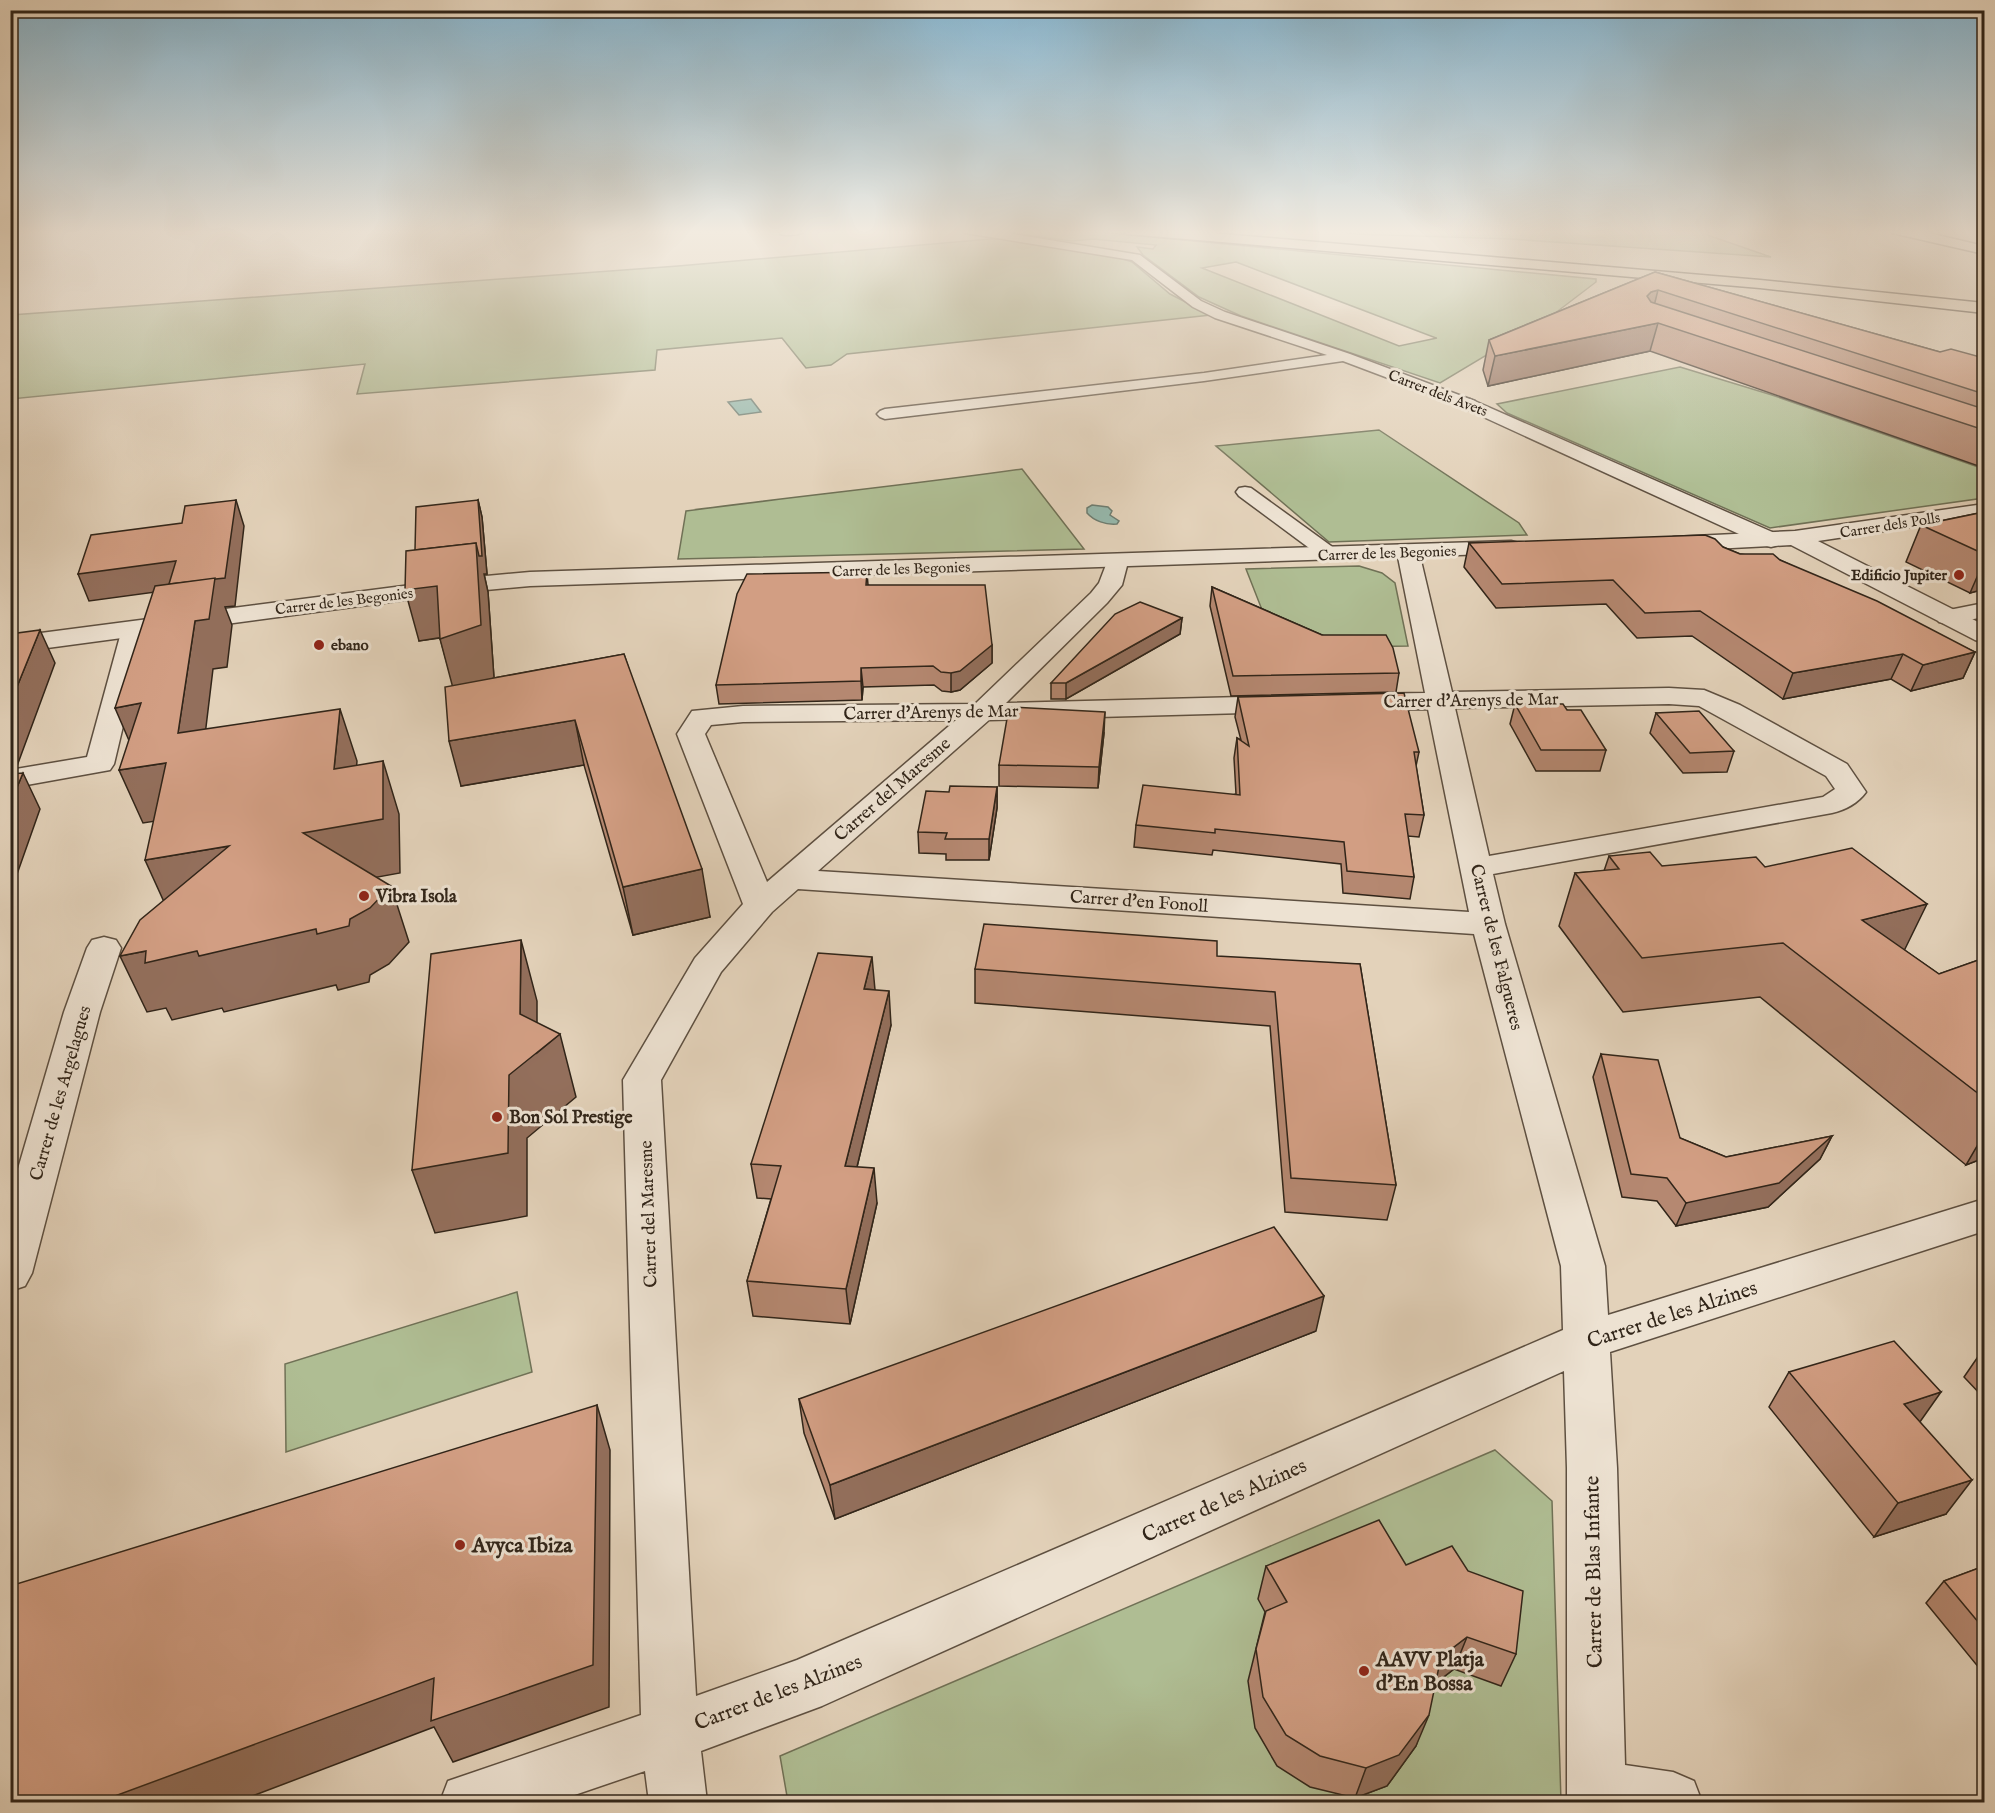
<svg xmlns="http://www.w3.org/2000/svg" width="1995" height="1813" font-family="'IM FELL English',serif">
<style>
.green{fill:#afbd93;stroke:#707156;stroke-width:1.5;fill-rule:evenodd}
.water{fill:#96b8ac;stroke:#6e7d71;stroke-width:1.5}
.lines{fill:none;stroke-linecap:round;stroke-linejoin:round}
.service-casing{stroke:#5e5041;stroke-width:3}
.pedestrian-casing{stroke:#5e5041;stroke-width:3}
.minor-casing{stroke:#5e5041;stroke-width:3}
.tertiary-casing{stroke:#5e5041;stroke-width:3}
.secondary-casing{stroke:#312519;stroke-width:3}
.trunk-casing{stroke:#312519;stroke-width:3}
.service{fill:#ede2d2;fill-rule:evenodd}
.pedestrian{fill:#ede2d2;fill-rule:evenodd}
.minor{fill:#ede2d2;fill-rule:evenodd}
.tertiary{fill:#ede2d2;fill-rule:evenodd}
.secondary{fill:#ede2d2;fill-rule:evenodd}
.trunk{fill:#e3d2ba;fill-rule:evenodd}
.wall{fill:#b58871;stroke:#312519;stroke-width:1.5}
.shaded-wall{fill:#936f5c;stroke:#312519;stroke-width:1.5}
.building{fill:#d29e83;stroke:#312519;stroke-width:1.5}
.poi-dot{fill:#8f2418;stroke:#ede2d2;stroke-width:2}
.labels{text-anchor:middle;stroke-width:6;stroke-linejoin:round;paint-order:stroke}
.far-street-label{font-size:15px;fill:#312519;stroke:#ede2d2}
.far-poi-label{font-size:15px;font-weight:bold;fill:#312519;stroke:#ede2d2;text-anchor:end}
.street-label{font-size:18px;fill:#312519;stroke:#ede2d2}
.poi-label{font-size:18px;font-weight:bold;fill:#312519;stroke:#ede2d2;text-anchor:start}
.near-street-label{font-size:21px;fill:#312519;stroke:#ede2d2}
.near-poi-label{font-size:21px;font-weight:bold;fill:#312519;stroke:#ede2d2;text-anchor:start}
</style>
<rect width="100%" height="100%" fill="#e3d2ba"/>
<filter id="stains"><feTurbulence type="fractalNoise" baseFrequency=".00333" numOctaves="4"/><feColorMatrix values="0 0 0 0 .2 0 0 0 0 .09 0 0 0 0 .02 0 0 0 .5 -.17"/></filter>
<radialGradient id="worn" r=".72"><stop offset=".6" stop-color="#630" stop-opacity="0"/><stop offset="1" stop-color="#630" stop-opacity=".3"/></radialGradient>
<!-- green -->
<g class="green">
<path d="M986,230H1077L1596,279V282L1550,317L1440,383L1241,316L1199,297L1143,255L1137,247L1153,249L1156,245L1093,239L1072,241ZM1236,262L1436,338H1437L1399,346L1202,268Z"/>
<polygon points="1331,230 1693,230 1771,257 1511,239 1355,234"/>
<polygon points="1002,238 1109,254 1132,262 1170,294 1211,315 847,354 831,365 806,368 782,338 657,350 655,370 357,394 365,364 11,399 11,315 678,266"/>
<polygon points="1680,367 1772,395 1984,469 1984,498 1770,528 1507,413 1497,404"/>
<polygon points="1379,430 1519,523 1527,535 1329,542 1216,446"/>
<path d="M1022,469L1084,549L678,559L686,511C798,496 910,485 1022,469Z"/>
<polygon points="1359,566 1382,573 1395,583 1408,646 1277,648 1246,569"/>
<polygon points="517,1292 532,1372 286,1452 285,1364"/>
<polygon points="1495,1450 1552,1501 1561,1802 788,1802 780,1756"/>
</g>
<!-- water -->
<g class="water">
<polygon points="751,399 761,412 739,415 728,402"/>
<path d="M1092,505L1108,507L1112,511L1110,515L1119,521L1117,524C1106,525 1094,521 1087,513V508Z"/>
</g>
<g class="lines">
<!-- service casing -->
<g class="service-casing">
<g id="service">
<path d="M780,230H807C801,235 788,236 780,234Z"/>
<polygon points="960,230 989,230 1140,255 1201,301 1225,312 1350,354 1475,401 1477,404 1470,408 1465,407 1343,361 1204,381 885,419 880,417 877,414 880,411 885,409 1204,373 1327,355 1215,318 1193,307 1132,260 965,233"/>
<polygon points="1245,487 1251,488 1338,551 1340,555 1338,559 1324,559 1239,496 1236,492 1239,488"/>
</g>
</g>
<!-- pedestrian casing -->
<g class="pedestrian-casing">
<polygon id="pedestrian" points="1984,603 1984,617 1948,624 1939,622 1936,617 1939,612"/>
</g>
<!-- minor casing -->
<g class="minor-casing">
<g id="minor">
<polygon points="1470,399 1779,535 1782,540 1779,545 1771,547 1763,545 1464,408 1461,404 1464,400"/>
<path d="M1408,545L1416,547L1419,552L1452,692L1669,688L1704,690L1740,705L1847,764L1866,792C1858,803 1845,810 1832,813L1493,874L1505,924L1605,1266L1608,1315L1984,1199V1231L1610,1352L1617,1468L1625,1765L1673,1772L1694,1781L1702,1802H1567V1468L1564,1371L822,1706L701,1751L707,1802H649L645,1771L554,1802H440L448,1781L641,1715L623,1080L695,958L743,904L677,734L692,711L743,706L975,704L1091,593L1099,583L1109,557L1117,555L1125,557L1128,562L1122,585L1107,603L1006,703L1282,696L1292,698L1296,704L1292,710L1282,712L989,720L818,871L1469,912L1428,709L1361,710L1351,708L1347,702L1351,696L1361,694L1425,693L1397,552L1400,547ZM1669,704L1699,706L1826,776L1835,789L1823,797L1489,856L1455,708ZM956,720L767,882L705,734L711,725L743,722ZM798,889L1474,934L1561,1266L1563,1330L797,1660L696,1696L661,1080L721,972L772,912Z"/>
<polygon points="134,622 143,624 146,629 114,764 110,770 10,788 10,770 87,757 122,629 125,624"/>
<polygon points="104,937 116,940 121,948 100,1012 32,1273 25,1286 10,1291 10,1196 64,1012 87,948 92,940"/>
</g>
</g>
<!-- tertiary casing -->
<g class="tertiary-casing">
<g id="tertiary">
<polygon points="1984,504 1984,516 1818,541 1984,625 1984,643 1975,640 1791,545 1674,551 1666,549 1663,544 1666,539 1674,537 1795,531"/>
<polygon points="1511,541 1519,543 1522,548 1519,553 530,586 465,592 10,653 10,637 465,578 530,572"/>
</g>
</g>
<!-- secondary casing -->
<g class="secondary-casing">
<polygon id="secondary" points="1891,230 1916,230 1984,246 1984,254 1892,233"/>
</g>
<!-- trunk casing -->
<g class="trunk-casing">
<polygon id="trunk" points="1121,230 1177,230 1760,280 1984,303 1984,313 1760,288 1127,234"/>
</g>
<!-- service -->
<use href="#service" class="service"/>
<!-- pedestrian -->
<use href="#pedestrian" class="pedestrian"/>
<!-- minor -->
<use href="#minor" class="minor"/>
<!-- tertiary -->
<use href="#tertiary" class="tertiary"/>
<!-- secondary -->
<use href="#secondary" class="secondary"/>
<!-- trunk -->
<use href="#trunk" class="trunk"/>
</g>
<!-- wall -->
<g class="wall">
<polygon points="1655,272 1940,352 1984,358 1984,468 1650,351 1488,386 1483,370 1489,340"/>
<polygon points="478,500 482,517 487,574 484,574 488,592 494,678 624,654 710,917 633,935 584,765 461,786 453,685 440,638 419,641 415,550"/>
<polygon points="1984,512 1984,592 1981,590 1970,593 1906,562 1921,525"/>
<polygon points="1469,543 1723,547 1740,554 1780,560 1975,652 1963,678 1911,691 1891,679 1783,699 1692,636 1637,638 1606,604 1496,608 1464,567"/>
<polygon points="867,572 868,585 992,645 992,663 960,690 951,692 942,691 934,685 863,687 862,700 719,704 716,685"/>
<polygon points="1212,587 1322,635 1399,673 1396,692 1231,696 1210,606"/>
<polygon points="1182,618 1180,634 1066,699 1051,699 1051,683"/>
<polygon points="1238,697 1419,752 1416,766 1424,815 1419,837 1408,836 1414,877 1410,899 1343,893 1341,864 1213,850 1212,855 1134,847 1136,825 1236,794 1234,758 1237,738 1241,740 1235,717"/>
<polygon points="1515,704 1567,710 1606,750 1600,771 1536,771 1510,724"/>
<polygon points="1656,713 1734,751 1727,772 1683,773 1650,733"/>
<polygon points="1104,733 1098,788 999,786 999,765"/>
<polygon points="997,787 997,808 989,860 946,860 946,854 919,853 918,832"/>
<polygon points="1609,856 1662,866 1765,867 1904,950 1939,974 1984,958 1984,1158 1966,1165 1760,997 1623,1012 1559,926 1575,873 1604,871"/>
<polygon points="1360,964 1396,1185 1387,1220 1285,1212 1270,1026 975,1003 975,969"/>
<polygon points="875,990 891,1025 857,1167 877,1203 850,1324 753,1316 747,1281 771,1199 757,1198 751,1164"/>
<polygon points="1601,1054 1680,1138 1726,1157 1832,1136 1820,1159 1768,1207 1676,1226 1657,1201 1622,1197 1593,1077"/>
<polygon points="1316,1331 835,1519 804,1433 799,1399"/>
<polygon points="1984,1348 1984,1398 1964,1377"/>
<polygon points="1789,1372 1920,1422 1946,1514 1874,1537 1769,1407"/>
<polygon points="1406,1565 1516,1654 1501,1686 1454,1669 1435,1684 1416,1746 1387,1786 1355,1798 1310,1787 1277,1766 1255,1728 1248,1681 1265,1612 1258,1599 1266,1566"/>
<polygon points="1984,1566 1984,1674 1926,1603 1944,1581"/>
</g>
<!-- shaded-wall -->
<g class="shaded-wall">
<polygon points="1658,290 1651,318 1647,296 1651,292"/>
<polygon points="1658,323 1650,351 1488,386 1495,356"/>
<polygon points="236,500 244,526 235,606 225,607 232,625 227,667 213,669 199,785 178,733 195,621 170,590 89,601 78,574"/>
<polygon points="478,500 482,517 487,574 484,574 488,592 494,678 454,692 440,639 444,637 419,641 405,590"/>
<polygon points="1984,561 1984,582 1981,590 1970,593"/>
<polygon points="1182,618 1180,634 1066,699 1066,683"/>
<polygon points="40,630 55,663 17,766 10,769 10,704"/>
<polygon points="992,645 992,663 960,690 951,692 951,673"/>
<polygon points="1975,652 1963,678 1911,691 1923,665"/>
<polygon points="1903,654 1891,679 1783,699 1793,673"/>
<polygon points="861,668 863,687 862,700 861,681"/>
<polygon points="141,703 137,759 115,708"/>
<polygon points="340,709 357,761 352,822 334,769"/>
<polygon points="1105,712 1104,733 1098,788 1099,767"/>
<polygon points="575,720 584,765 461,786 449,741"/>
<polygon points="383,761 399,814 400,873 323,887 303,833"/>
<polygon points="166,763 188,816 143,823 119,770"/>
<polygon points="23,773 40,809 10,894 10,804"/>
<polygon points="997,787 997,808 989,860 989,839"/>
<polygon points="229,846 170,915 145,860"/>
<polygon points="702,869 710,917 633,935 623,887"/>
<polygon points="391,886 409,942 389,964 370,975 369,982 338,990 336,985 224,1012 222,1008 172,1020 166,1008 147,1012 120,956 146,951 197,951 350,919"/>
<polygon points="1927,904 1901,957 1862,920"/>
<polygon points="521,940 537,1001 537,1053 560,1034 576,1097 527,1138 527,1216 435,1233 412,1170 509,1075 520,1014"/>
<polygon points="872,957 875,990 864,989"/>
<polygon points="889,991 891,1025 849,1200 845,1166"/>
<polygon points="1984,1134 1984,1158 1966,1165"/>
<polygon points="1832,1136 1820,1159 1768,1207 1676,1226 1686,1203"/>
<polygon points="874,1168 877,1203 850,1324 846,1289"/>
<polygon points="1324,1296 1316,1331 835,1519 830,1485"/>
<polygon points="1941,1392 1917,1426 1904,1404"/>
<polygon points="597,1405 610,1450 609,1707 453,1762 434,1727 234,1803 96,1803"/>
<polygon points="1972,1480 1946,1514 1874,1537 1898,1503"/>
<polygon points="1467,1637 1454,1669 1428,1689 1441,1657"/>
<polygon points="1429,1715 1416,1746 1387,1786 1355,1798 1366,1768"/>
</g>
<!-- building -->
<g class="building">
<polygon points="1655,272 1940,352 1951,349 1984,358 1984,394 1658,290 1651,292 1647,296 1651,302 1984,409 1984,430 1658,323 1495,356 1489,340"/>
<polygon points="236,500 225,578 169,584 176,561 78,574 91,535 182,523 185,506"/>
<polygon points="478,500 482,556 479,556 476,543 415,550 416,507"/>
<polygon points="1984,512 1984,554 1921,525"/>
<polygon points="1705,535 1715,539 1723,547 1740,554 1773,554 1780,560 1877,601 1975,652 1923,665 1903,654 1793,673 1700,611 1645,613 1613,580 1502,584 1469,543"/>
<polygon points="476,543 481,625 440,639 437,586 405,590 406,551"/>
<polygon points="867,572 866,585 985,585 992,645 960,671 951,673 941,672 933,666 861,668 861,681 716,685 737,594 747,574"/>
<polygon points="215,578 209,619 195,621 178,733 340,709 334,769 383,761 383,819 303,833 391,886 370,908 350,919 349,926 317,934 316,929 199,956 197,951 145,963 146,951 120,956 140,920 229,846 145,860 166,763 119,770 141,703 115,708 155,586"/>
<polygon points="1212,587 1322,635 1386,635 1393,648 1399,673 1233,676"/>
<polygon points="1140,602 1182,618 1066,683 1051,683 1115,614"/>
<polygon points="40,630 10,704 10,634"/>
<polygon points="624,654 702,869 623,887 575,720 449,741 445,687"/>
<polygon points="1404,693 1419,752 1414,752 1424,815 1405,814 1414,877 1347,871 1344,842 1215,829 1215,833 1136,825 1143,785 1240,795 1237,738 1249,746 1238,697"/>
<polygon points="1515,704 1563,704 1567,710 1581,710 1606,750 1541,750"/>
<polygon points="1009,707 1105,712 1099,767 999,765"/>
<polygon points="1699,711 1734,751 1690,753 1656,713"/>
<polygon points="23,773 10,804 10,774"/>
<polygon points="950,786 997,787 989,839 945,839 947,833 918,832 926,791 949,792"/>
<polygon points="1852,848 1927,904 1862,920 1939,974 1984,958 1984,1098 1783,943 1642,958 1575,873 1619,869 1609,856 1650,852 1662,866 1756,857 1765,867"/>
<polygon points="984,924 1217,941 1217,956 1360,964 1396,1185 1291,1178 1275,992 975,969"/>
<polygon points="521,940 520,1014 560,1034 509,1075 508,1153 412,1170 431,954"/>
<polygon points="818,953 872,957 864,989 889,991 845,1166 874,1168 846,1289 747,1281 781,1166 751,1164"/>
<polygon points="1601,1054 1658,1060 1680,1138 1726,1157 1832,1136 1779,1183 1686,1203 1667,1178 1631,1174"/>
<polygon points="1274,1227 1324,1296 830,1485 799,1399"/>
<polygon points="1894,1341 1941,1392 1904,1404 1972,1480 1898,1503 1789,1372"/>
<polygon points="597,1405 593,1665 431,1721 434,1678 96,1803 10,1803 10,1586"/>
<polygon points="1379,1520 1406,1565 1452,1546 1468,1571 1523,1591 1516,1654 1467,1637 1441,1657 1429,1715 1399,1755 1366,1768 1320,1756 1286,1735 1263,1697 1256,1649 1266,1611 1287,1602 1266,1566"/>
<polygon points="1984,1566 1984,1629 1944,1581"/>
</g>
<!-- sky -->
<linearGradient id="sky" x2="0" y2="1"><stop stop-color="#87b6d0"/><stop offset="0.48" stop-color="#f2ebe0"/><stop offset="1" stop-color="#f2ebe0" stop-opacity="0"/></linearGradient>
<rect width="1995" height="484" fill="url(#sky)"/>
<!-- markers -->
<g class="poi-dot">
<circle cx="1959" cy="575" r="6"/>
<circle cx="319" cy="645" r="6"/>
<circle cx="364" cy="896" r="6"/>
<circle cx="497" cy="1117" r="6"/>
<circle cx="460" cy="1545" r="6"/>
<circle cx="1364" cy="1671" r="6"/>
</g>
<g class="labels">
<!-- far-street labels -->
<g class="far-street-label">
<text transform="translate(1438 393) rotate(21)" y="5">Carrer dels Avets</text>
<text transform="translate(1890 525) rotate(-9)" y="5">Carrer dels Polls</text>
<text transform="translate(1387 553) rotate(-2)" y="5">Carrer de les Begonies</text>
<text transform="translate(901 569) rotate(-2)" y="5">Carrer de les Begonies</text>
<text transform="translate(344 601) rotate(-7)" y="5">Carrer de les Begonies</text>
</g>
<!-- far-poi labels -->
<g class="far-poi-label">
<text x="1947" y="580">Edificio Jupiter</text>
<text x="331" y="650" text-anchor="start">ebano</text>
</g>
<!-- street labels -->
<g class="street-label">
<text transform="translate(1471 700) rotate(-1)" y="6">Carrer d'Arenys de Mar</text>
<text transform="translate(931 712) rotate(-1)" y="6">Carrer d'Arenys de Mar</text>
<text transform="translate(892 789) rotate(-41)" y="6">Carrer del Maresme</text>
<text transform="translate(1139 901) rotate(4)" y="6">Carrer d'en Fonoll</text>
<text transform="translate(1497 947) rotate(76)" y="6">Carrer de les Falgueres</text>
<text transform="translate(60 1093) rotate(-74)" y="6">Carrer de les Argelagues</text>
<text transform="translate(648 1214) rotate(-92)" y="6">Carrer del Maresme</text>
</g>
<!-- poi labels -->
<g class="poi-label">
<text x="376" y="902">Vibra Isola</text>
<text x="509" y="1123">Bon Sol Prestige</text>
</g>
<!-- near-street labels -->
<g class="near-street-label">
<text transform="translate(1672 1314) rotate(-18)" y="7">Carrer de les Alzines</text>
<text transform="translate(1224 1500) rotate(-24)" y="7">Carrer de les Alzines</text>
<text transform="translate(1593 1572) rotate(-91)" y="7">Carrer de Blas Infante</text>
<text transform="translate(778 1692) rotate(-21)" y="7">Carrer de les Alzines</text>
</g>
<!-- near-poi labels -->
<g class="near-poi-label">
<text x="472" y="1552">Avyca Ibiza</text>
<text x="1376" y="1666">AAVV Platja<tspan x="1376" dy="24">d'En Bossa</tspan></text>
</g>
</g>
<!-- margin -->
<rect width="1995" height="1813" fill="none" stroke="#e3d2ba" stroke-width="36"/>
<rect x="12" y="12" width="1971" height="1789" fill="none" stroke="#312519" stroke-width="3"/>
<rect x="18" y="18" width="1959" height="1777" fill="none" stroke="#312519" stroke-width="1.5"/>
<rect width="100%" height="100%" filter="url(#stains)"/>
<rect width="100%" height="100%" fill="url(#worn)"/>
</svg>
